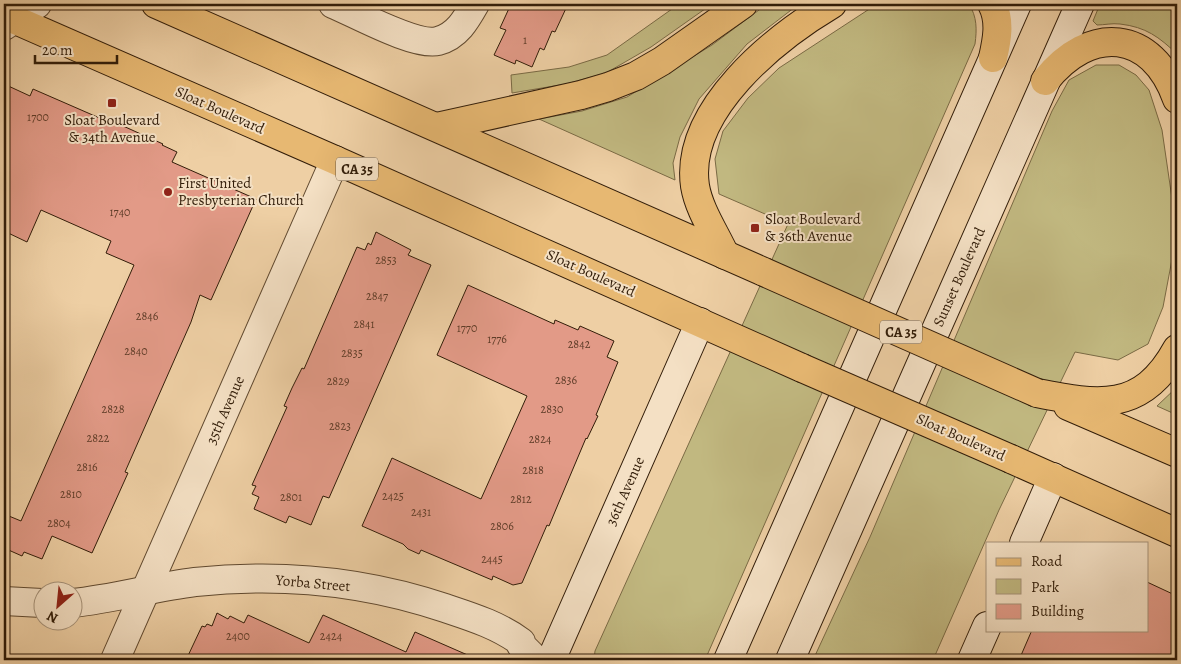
<svg xmlns="http://www.w3.org/2000/svg" width="1181" height="664" font-family="Alegreya,serif">
<style>
.green{fill:#c1b880;stroke:#7a6a44}
.building{fill:#e29a87;stroke:#321d09}
.lines{fill:none;stroke-linecap:round;stroke-linejoin:round}
.street-casing{stroke:#614a30;stroke-width:30}
.secondary-casing{stroke:#321d09;stroke-width:30}
.primary-casing{stroke:#321d09;stroke-width:30}
.street{stroke:#f4e0c4;stroke-width:28}
.secondary{stroke:#f4e0c4;stroke-width:28}
.primary{stroke:#e7b872;stroke-width:28}
.primary-bridge-casing{stroke:#321d09;stroke-width:30;stroke-linecap:butt}
.primary-bridge{stroke:#e7b872;stroke-width:28}
.poi-dot{fill:#8f2418;stroke:#f4e0c4;stroke-width:2}
.labels{text-anchor:middle;stroke-width:4;stroke-linejoin:round;paint-order:stroke}
.number-label{font-size:12px;fill:#5e3c28}
.shield{fill:#f4e0c4;stroke:#6c5841;stroke-width:1}
.shield-label{font-size:14px;font-weight:bold;fill:#321d09}
.street-label{font-size:15px;fill:#321d09;stroke:#f4e0c4}
.poi-label{font-size:15px;fill:#321d09;stroke:#f4e0c4;text-anchor:start}
</style>
<rect width="100%" height="100%" fill="#eecfa4"/>
<filter id="stains"><feTurbulence type="fractalNoise" baseFrequency=".004" numOctaves="4"/><feColorMatrix values="0 0 0 0 .2 0 0 0 0 .09 0 0 0 0 .02 0 0 0 .5 -.17"/></filter>
<radialGradient id="worn" r=".72"><stop offset=".6" stop-color="#630" stop-opacity="0"/><stop offset="1" stop-color="#630" stop-opacity=".3"/></radialGradient>
<!-- green -->
<g class="green">
<polygon points="679,4 712,4 651,47 606,73 566,84 512,93 511,75 569,67 607,55"/>
<polygon points="767,4 799,4 747,44 699,99 680,137 673,163 675,180 539,119 582,111 627,97 712,45"/>
<path d="M877,4H969C977,17 977,29 975,44L705,660H594L595,651L788,224L719,194L715,159L723,131L748,98L779,68Z"/>
<path d="M1100,4H1177V54C1159,37 1146,27 1120,24C1112,23 1104,25 1097,25L1093,21Z"/>
<polygon points="1096,65 1119,65 1136,75 1149,90 1162,130 1177,233 1163,307 1148,344 1118,360 1075,352 999,510 933,660 813,660 870,537 1052,111 1069,80"/>
<polygon points="1177,387 1177,415 1157,406"/>
</g>
<!-- building -->
<g class="building">
<polygon points="511,4 568,4 555,32 552,31 544,50 540,48 532,67 516,60 515,64 494,55 506,30 500,28"/>
<polygon points="4,84 30,96 33,89 111,123 112,121 163,144 162,145 177,152 172,162 256,199 211,300 200,295 191,322 125,472 128,473 92,553 52,536 42,559 24,552 22,556 4,548 4,514 21,521 134,265 106,253 111,241 41,210 27,242 4,231"/>
<polygon points="376,232 411,250 408,255 431,265 329,498 323,496 311,525 289,516 286,523 254,509 259,497 252,494 256,486 252,485 287,407 284,406 292,388 302,368 304,369 357,247 365,250 368,243 371,245"/>
<polygon points="468,285 554,324 555,320 578,330 580,326 614,341 607,357 618,362 596,415 598,416 587,439 586,438 559,502 549,526 547,525 522,583 513,585 493,576 492,580 421,550 419,554 408,549 403,544 362,526 392,458 481,499 527,396 437,355"/>
<polygon points="1147,582 1177,596 1177,660 1019,660 1032,630 1147,630"/>
<polygon points="217,613 228,619 230,616 244,623 248,615 309,643 323,615 406,652 415,632 479,660 186,660 202,626 205,627 207,624 212,626"/>
</g>
<g class="lines">
<!-- street casing -->
<g class="street-casing">
<g id="street">
<path d="M333,4C355,13 416,47 438,41C457,36 466,20 475,4"/>
<polyline points="4,26 37,4"/>
<polyline points="4,601 42,603"/>
<path d="M72,603C114,599 154,587 195,582C280,573 365,581 445,608C472,617 498,625 521,642V645L536,660"/>
<polyline points="115,660 335,160"/>
</g>
</g>
<!-- secondary casing -->
<g class="secondary-casing">
<g id="secondary">
<polyline points="1024,543 1053,477"/>
<polyline points="551,660 700,322"/>
<polyline points="728,660 1017,4"/>
<polyline points="790,660 1080,4"/>
<polyline points="972,660 987,626"/>
</g>
</g>
<!-- primary casing -->
<g class="primary-casing">
<g id="primary">
<polyline points="156,4 764,272"/>
<path d="M992,4C1001,21 997,40 993,58"/>
<polyline points="4,15 335,160 802,368"/>
<path d="M1045,81C1090,24 1152,29 1177,99"/>
<polyline points="437,127 581,95 608,87 636,76 662,61 743,4"/>
<path d="M725,255C715,233 699,210 695,186C684,110 775,38 832,4"/>
<path d="M1037,393C1098,405 1142,413 1177,349"/>
<polyline points="1068,406 1177,453"/>
<polyline points="1011,459 1177,533"/>
</g>
</g>
<!-- street -->
<use href="#street" class="street"/>
<!-- secondary -->
<use href="#secondary" class="secondary"/>
<!-- primary -->
<use href="#primary" class="primary"/>
<!-- primary-bridge casing -->
<g class="primary-bridge-casing">
<g id="primary-bridge">
<polyline points="764,272 1037,393"/>
<polyline points="802,368 1011,459"/>
</g>
</g>
<!-- primary-bridge -->
<use href="#primary-bridge" class="primary-bridge"/>
</g>
<!-- markers -->
<g class="poi-dot">
<rect x="107" y="98" width="10" height="10" rx="2.5"/>
<circle cx="168" cy="192" r="5"/>
<rect x="750" y="223" width="10" height="10" rx="2.5"/>
</g>
<g class="labels">
<!-- number labels -->
<g class="number-label">
<text x="525" y="44">1</text>
<text x="38" y="121">1700</text>
<text x="120" y="216">1740</text>
<text x="386" y="264">2853</text>
<text x="377" y="300">2847</text>
<text x="147" y="320">2846</text>
<text x="364" y="328">2841</text>
<text x="467" y="332">1770</text>
<text x="497" y="343">1776</text>
<text x="579" y="348">2842</text>
<text x="136" y="355">2840</text>
<text x="352" y="357">2835</text>
<text x="566" y="384">2836</text>
<text x="338" y="385">2829</text>
<text x="113" y="413">2828</text>
<text x="552" y="413">2830</text>
<text x="340" y="430">2823</text>
<text x="98" y="442">2822</text>
<text x="540" y="443">2824</text>
<text x="87" y="471">2816</text>
<text x="533" y="474">2818</text>
<text x="71" y="498">2810</text>
<text x="393" y="500">2425</text>
<text x="291" y="501">2801</text>
<text x="521" y="503">2812</text>
<text x="421" y="516">2431</text>
<text x="59" y="527">2804</text>
<text x="502" y="530">2806</text>
<text x="492" y="563">2445</text>
<text x="238" y="640">2400</text>
<text x="331" y="640">2424</text>
</g>
<!-- shield labels -->
<g class="shield">
<rect x="336" y="157.5" width="42" height="23" rx="4"/>
<rect x="880" y="320.5" width="42" height="23" rx="4"/>
</g>
<g class="shield-label">
<text x="357" y="174">CA 35</text>
<text x="901" y="337">CA 35</text>
</g>
<!-- street labels -->
<g class="street-label">
<text transform="translate(220 110) rotate(24)" y="5">Sloat Boulevard</text>
<text transform="translate(591 273) rotate(24)" y="5">Sloat Boulevard</text>
<text transform="translate(959 277) rotate(-66)" y="5">Sunset Boulevard</text>
<text transform="translate(225 410) rotate(-66)" y="5">35th Avenue</text>
<text transform="translate(961 437) rotate(24)" y="5">Sloat Boulevard</text>
<text transform="translate(625 491) rotate(-66)" y="5">36th Avenue</text>
<text transform="translate(313 583) rotate(5)" y="5">Yorba Street</text>
</g>
<!-- poi labels -->
<g class="poi-label">
<text x="112" y="125" text-anchor="middle">Sloat Boulevard<tspan x="112" dy="17">&amp; 34th Avenue</tspan></text>
<text x="178" y="188">First United<tspan x="178" dy="17">Presbyterian Church</tspan></text>
<text x="765" y="224">Sloat Boulevard<tspan x="765" dy="17">&amp; 36th Avenue</tspan></text>
</g>
</g>
<!-- margin -->
<rect width="1181" height="664" fill="none" stroke="#eecfa4" stroke-width="20"/>
<rect x="5" y="5" width="1171" height="654" fill="none" stroke="#321d09" stroke-width="2.5"/>
<rect x="10" y="10" width="1161" height="644" fill="none" stroke="#321d09"/>
<!-- legend -->
<rect x="986" y="542" width="162" height="90" fill="#f4e0c4" stroke="#a69279"/>
<rect x="996" y="558" width="25" height="8" fill="#e7b872" stroke="#a69279"/>
<text x="1031" y="566" font-size="15" fill="#321d09">Road</text>
<rect x="996" y="579" width="25" height="15" fill="#c1b880" stroke="#a69279"/>
<text x="1031" y="592" font-size="15" fill="#321d09">Park</text>
<rect x="996" y="604" width="25" height="15" fill="#e29a87" stroke="#a69279"/>
<text x="1031" y="616" font-size="15" fill="#321d09">Building</text>
<!-- north arrow -->
<g transform="translate(58 606) rotate(207)"><circle r="24" fill="#f4e0c4" stroke="#a69279"/>
<path d="M0-4L9 19L0 12L-9 19Z" fill="#8f2418"/>
<text y="-8" font-size="14" font-weight="bold" text-anchor="middle" fill="#321d09">N</text>
</g>
<!-- scale -->
<path d="M35 55v8h82v-8" fill="none" stroke="#321d09" stroke-width="2.5"/>
<text x="42" y="55" font-size="15" fill="#321d09" stroke="#f4e0c4" stroke-width="4" paint-order="stroke">20 m</text>
<rect width="100%" height="100%" filter="url(#stains)"/>
<rect width="100%" height="100%" fill="url(#worn)"/>
</svg>
